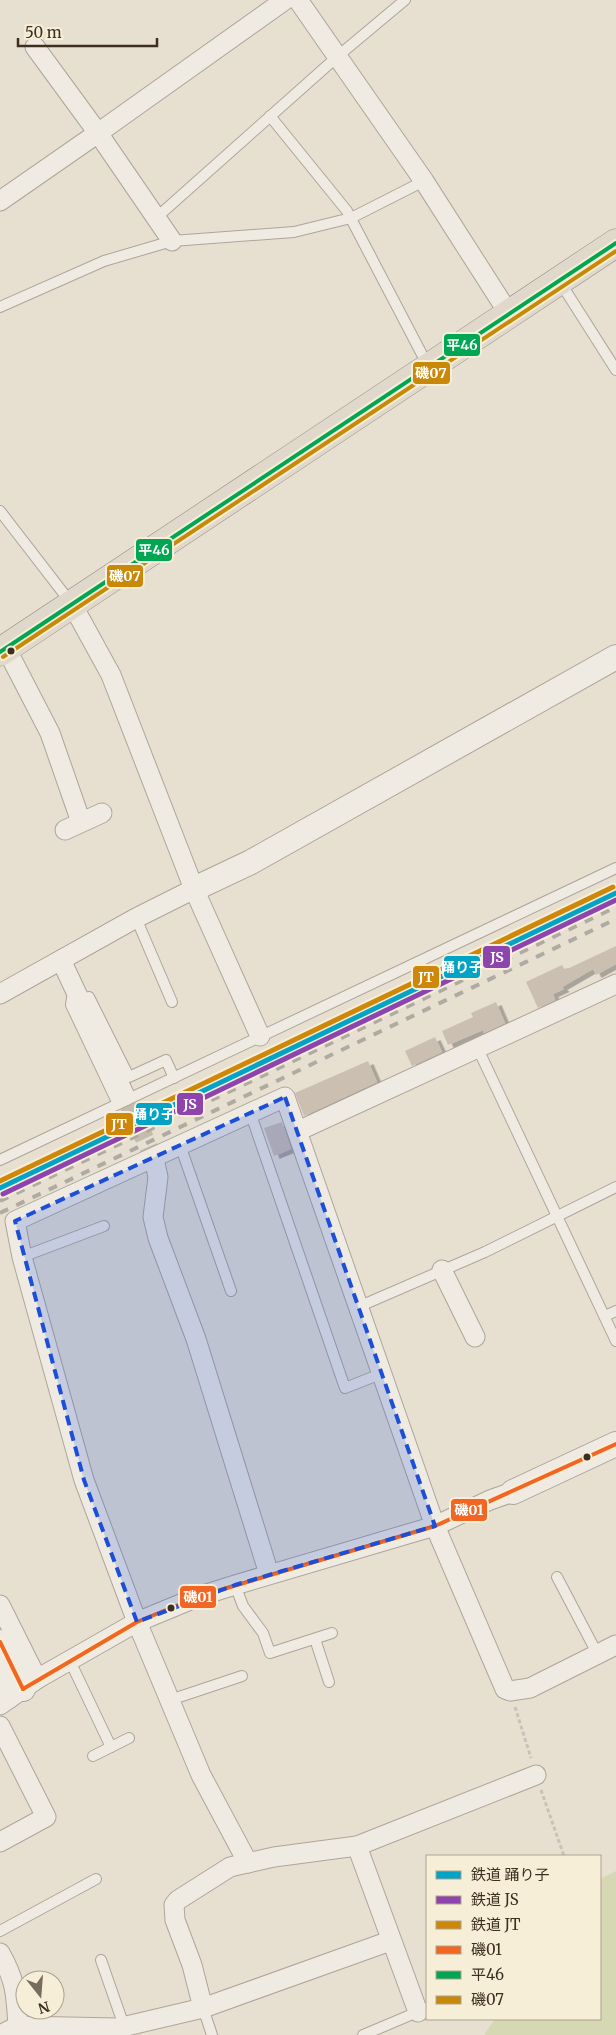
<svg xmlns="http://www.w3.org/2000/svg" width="616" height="2035" font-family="Merriweather,'Noto Sans JP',serif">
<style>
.green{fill:#d6d7b3}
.building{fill:#cbbfb2;filter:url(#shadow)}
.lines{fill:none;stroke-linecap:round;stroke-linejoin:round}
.minor-tunnel{stroke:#c5bcae;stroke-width:19;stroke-dasharray:19 9;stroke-linecap:butt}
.service-casing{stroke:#ada599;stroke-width:12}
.minor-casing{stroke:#ada599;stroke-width:21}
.tertiary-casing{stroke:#ada599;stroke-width:26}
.trunk-casing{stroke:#928b80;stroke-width:29}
.path{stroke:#c8c2b9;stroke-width:3;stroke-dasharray:4 2.5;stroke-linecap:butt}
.service{stroke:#efebe3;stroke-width:10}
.minor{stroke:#efebe3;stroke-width:19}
.tertiary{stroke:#efebe3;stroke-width:24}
.trunk{stroke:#e0d9cb;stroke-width:28}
.rail{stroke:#afaaa2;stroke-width:4;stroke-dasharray:9 9;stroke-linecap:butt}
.bus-1-casing{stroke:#f7eed8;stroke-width:8}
.bus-2-casing{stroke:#f7eed8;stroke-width:8}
.bus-3-casing{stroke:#f7eed8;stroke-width:8}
.bus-1{stroke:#f26522;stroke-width:4}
.bus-2{stroke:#00a651;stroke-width:4}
.bus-3{stroke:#c88808;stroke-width:4}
.rail-1-casing{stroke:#f7eed8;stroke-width:9}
.rail-2-casing{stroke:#f7eed8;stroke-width:9}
.rail-3-casing{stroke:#f7eed8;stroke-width:9}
.rail-1{stroke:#03a3c5;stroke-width:5}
.rail-2{stroke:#8e44ad;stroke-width:5}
.rail-3{stroke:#ce8708;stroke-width:5}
.marked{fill:#1d4ed8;fill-opacity:0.2;stroke:#1d4ed8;stroke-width:4;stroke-dasharray:10 6;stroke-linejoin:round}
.bus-dot{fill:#3d2e20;stroke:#f7eed8;stroke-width:2}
.line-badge{stroke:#f7eed8;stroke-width:2}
.badge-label{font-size:14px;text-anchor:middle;font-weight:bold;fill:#fff}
</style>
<defs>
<filter id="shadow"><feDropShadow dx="5.5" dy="3" stdDeviation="0" flood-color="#0004"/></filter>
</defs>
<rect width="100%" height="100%" fill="#e7e0d1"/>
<!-- green -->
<polygon class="green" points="616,1871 616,2035 484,2035 495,2019 600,2019 600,1879"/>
<!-- building -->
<g class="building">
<polygon points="616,946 616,964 596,975 593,969 562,987 564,989 553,994 555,1000 538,1008 526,982 562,965 565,970"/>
<polygon points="496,1002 505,1023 484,1033 483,1030 448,1045 442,1031 473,1017 471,1013"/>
<polygon points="435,1037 442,1052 412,1066 405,1051"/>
<polygon points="368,1061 377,1082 304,1116 295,1093"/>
<polygon points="282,1122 291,1149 274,1156 264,1128"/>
</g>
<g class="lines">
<!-- minor-tunnel -->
<polyline class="minor-tunnel" points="125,1096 154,1159"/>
<!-- service casing -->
<g class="service-casing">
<g id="service">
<polyline points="270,116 347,211 428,366"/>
<polyline points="156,218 338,56 405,0"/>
<polyline points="560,282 616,370"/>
<polyline points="0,307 104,261 172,241 294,232 351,218 424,181"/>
<polyline points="0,511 71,603"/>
<polyline points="136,918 172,1002"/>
<polyline points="73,991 71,1005 118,1104"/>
<polyline points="89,997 129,1077 166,1060 174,1078"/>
<polyline points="478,1049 616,1341"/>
<polyline points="250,1112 345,1388 383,1373"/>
<polyline points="180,1145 231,1291"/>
<polyline points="0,1160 616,868"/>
<polyline points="22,1257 104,1226"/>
<polyline points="358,1307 485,1252 616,1187"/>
<polyline points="605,1316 616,1311"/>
<polyline points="557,1577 598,1655"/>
<polyline points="235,1585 243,1606 263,1633 270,1653 332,1633"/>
<polyline points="315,1639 329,1682"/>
<polyline points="70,1661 111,1747 129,1738"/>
<polyline points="170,1700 242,1676"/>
<polyline points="93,1756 111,1747"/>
<polyline points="0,1931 96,1879"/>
<polyline points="101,1960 124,2026"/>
<polyline points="203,2008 212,2035"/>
<polyline points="363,2035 427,2008"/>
</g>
</g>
<!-- minor casing -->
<g class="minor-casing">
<g id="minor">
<polyline points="298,0 424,181 509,314"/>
<polyline points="35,47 98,133 285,0"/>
<polyline points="0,201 98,133 172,241"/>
<polyline points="72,604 111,675 194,889 260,1036"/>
<polyline points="6,648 50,733 81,822"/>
<polyline points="65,830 102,813"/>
<polyline points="61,960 125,1096"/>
<polyline points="0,994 136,918 194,889"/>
<polyline points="298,1131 616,984"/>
<polyline points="154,1159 158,1177 153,1217 158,1238 196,1339 269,1574"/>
<polyline points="442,1270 475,1337"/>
<polyline points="0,1605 37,1679"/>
<polyline points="0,1678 10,1698"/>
<polyline points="0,1705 37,1679 137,1622 200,1596 235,1585 435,1526 490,1500 513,1492"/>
<polyline points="0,1726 46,1817 0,1842"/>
<polyline points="357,1846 418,2012"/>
<polyline points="248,1863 201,1775 137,1622 84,1480 22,1257 15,1221 285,1097 435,1526 505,1689 510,1691 530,1688 616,1645"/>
<path d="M0,1953C16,1981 16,1995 18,2026L0,2035"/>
<polyline points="203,2008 192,1965 175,1920 174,1905 178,1900 230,1867 274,1857 357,1846 536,1775"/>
<polyline points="18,2026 118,2028 203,2008 390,1941"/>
</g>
</g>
<!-- tertiary casing -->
<g class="tertiary-casing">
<g id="tertiary">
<polyline points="194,889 251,862 616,657"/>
<polyline points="513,1492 616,1444"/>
<polyline points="0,1642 23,1689"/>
</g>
</g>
<!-- trunk casing -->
<g class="trunk-casing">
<polyline id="trunk" points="0,652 616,243"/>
</g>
<!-- path -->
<g class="path">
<polyline points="515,1707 531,1758"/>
<polyline points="541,1790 564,1856"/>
</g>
<!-- service -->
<use href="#service" class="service"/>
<!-- minor -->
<use href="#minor" class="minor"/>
<!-- tertiary -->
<use href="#tertiary" class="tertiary"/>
<!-- trunk -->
<use href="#trunk" class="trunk"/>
<!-- rail -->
<g class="rail">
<polyline points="0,1201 616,907"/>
<polyline points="0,1213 616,919"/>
</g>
<!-- bus-1 casing -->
<g class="bus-1-casing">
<g id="bus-1">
<polyline points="0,1642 23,1689"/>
<polyline points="23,1689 137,1622 200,1596 435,1526 616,1444"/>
</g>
</g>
<!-- bus-2 casing -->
<g class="bus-2-casing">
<polyline id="bus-2" points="0,652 616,243"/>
</g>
<!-- bus-3 casing -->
<g class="bus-3-casing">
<polyline id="bus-3" points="3,657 616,251"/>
</g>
<!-- bus-1 -->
<use href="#bus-1" class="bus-1"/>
<!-- bus-2 -->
<use href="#bus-2" class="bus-2"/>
<!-- bus-3 -->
<use href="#bus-3" class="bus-3"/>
<!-- rail-1 casing -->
<g class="rail-1-casing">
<polyline id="rail-1" points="0,1188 616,893"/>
</g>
<!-- rail-2 casing -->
<g class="rail-2-casing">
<polyline id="rail-2" points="3,1194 616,900"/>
</g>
<!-- rail-3 casing -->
<g class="rail-3-casing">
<polyline id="rail-3" points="0,1181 613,887"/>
</g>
<!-- rail-1 -->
<use href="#rail-1" class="rail-1"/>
<!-- rail-2 -->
<use href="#rail-2" class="rail-2"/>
<!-- rail-3 -->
<use href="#rail-3" class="rail-3"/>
</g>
<!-- marked area -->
<path class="marked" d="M285,1097L435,1526L235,1585L137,1622L84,1480L15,1221Z"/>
<!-- markers -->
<g class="bus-dot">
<circle cx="11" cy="651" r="4.5"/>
<circle cx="587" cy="1457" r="4.5"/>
<circle cx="171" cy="1608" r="4.5"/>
</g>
<g class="line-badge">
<rect x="443" y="333" width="38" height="24" rx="5" fill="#00a651"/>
<rect x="412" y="361" width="39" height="24" rx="5" fill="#c88808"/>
<rect x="135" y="538" width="38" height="24" rx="5" fill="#00a651"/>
<rect x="106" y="564" width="38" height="24" rx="5" fill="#c88808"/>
<rect x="482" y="945" width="29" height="24" rx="5" fill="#8e44ad"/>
<rect x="443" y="955" width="38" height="24" rx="5" fill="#03a3c5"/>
<rect x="412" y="965" width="28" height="24" rx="5" fill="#ce8708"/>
<rect x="176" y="1092" width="28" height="24" rx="5" fill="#8e44ad"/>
<rect x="135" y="1102" width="38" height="24" rx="5" fill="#03a3c5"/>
<rect x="105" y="1112" width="29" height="24" rx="5" fill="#ce8708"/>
<rect x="450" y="1498" width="38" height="24" rx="5" fill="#f26522"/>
<rect x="179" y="1585" width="38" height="24" rx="5" fill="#f26522"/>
</g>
<g class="badge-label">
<text x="462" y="350">平46</text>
<text x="431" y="378">磯07</text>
<text x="154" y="555">平46</text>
<text x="125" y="581">磯07</text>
<text x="497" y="962">JS</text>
<text x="462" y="972">踊り子</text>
<text x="426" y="982">JT</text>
<text x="190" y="1109">JS</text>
<text x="154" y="1119">踊り子</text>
<text x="119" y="1129">JT</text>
<text x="469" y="1515">磯01</text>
<text x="198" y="1602">磯01</text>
</g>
<!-- legend -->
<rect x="426" y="1855" width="175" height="165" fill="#f7eed8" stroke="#ada18e"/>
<rect x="436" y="1871" width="25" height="8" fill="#03a3c5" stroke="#ada18e"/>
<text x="471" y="1880" font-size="15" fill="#3d2e20">鉄道 踊り子</text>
<rect x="436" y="1896" width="25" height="8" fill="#8e44ad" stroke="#ada18e"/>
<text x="471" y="1905" font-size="15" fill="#3d2e20">鉄道 JS</text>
<rect x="436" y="1921" width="25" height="8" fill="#ce8708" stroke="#ada18e"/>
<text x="471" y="1930" font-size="15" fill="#3d2e20">鉄道 JT</text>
<rect x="436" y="1946" width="25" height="8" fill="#f26522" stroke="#ada18e"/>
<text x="471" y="1955" font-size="15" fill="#3d2e20">磯01</text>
<rect x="436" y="1971" width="25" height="8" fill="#00a651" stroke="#ada18e"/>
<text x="471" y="1980" font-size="15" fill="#3d2e20">平46</text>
<rect x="436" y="1996" width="25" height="8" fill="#c88808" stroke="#ada18e"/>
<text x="471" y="2005" font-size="15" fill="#3d2e20">磯07</text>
<!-- north arrow -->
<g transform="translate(40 1995) rotate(163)"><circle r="24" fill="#f7eed8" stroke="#ada18e"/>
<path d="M0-4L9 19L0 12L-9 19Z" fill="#786c5e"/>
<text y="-8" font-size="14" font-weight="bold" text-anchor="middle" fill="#3d2e20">N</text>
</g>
<!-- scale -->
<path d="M18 38v8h139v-8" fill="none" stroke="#3d2e20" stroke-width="2.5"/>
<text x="25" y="38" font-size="15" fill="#3d2e20" stroke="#f7eed8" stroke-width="4" paint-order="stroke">50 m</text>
</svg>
